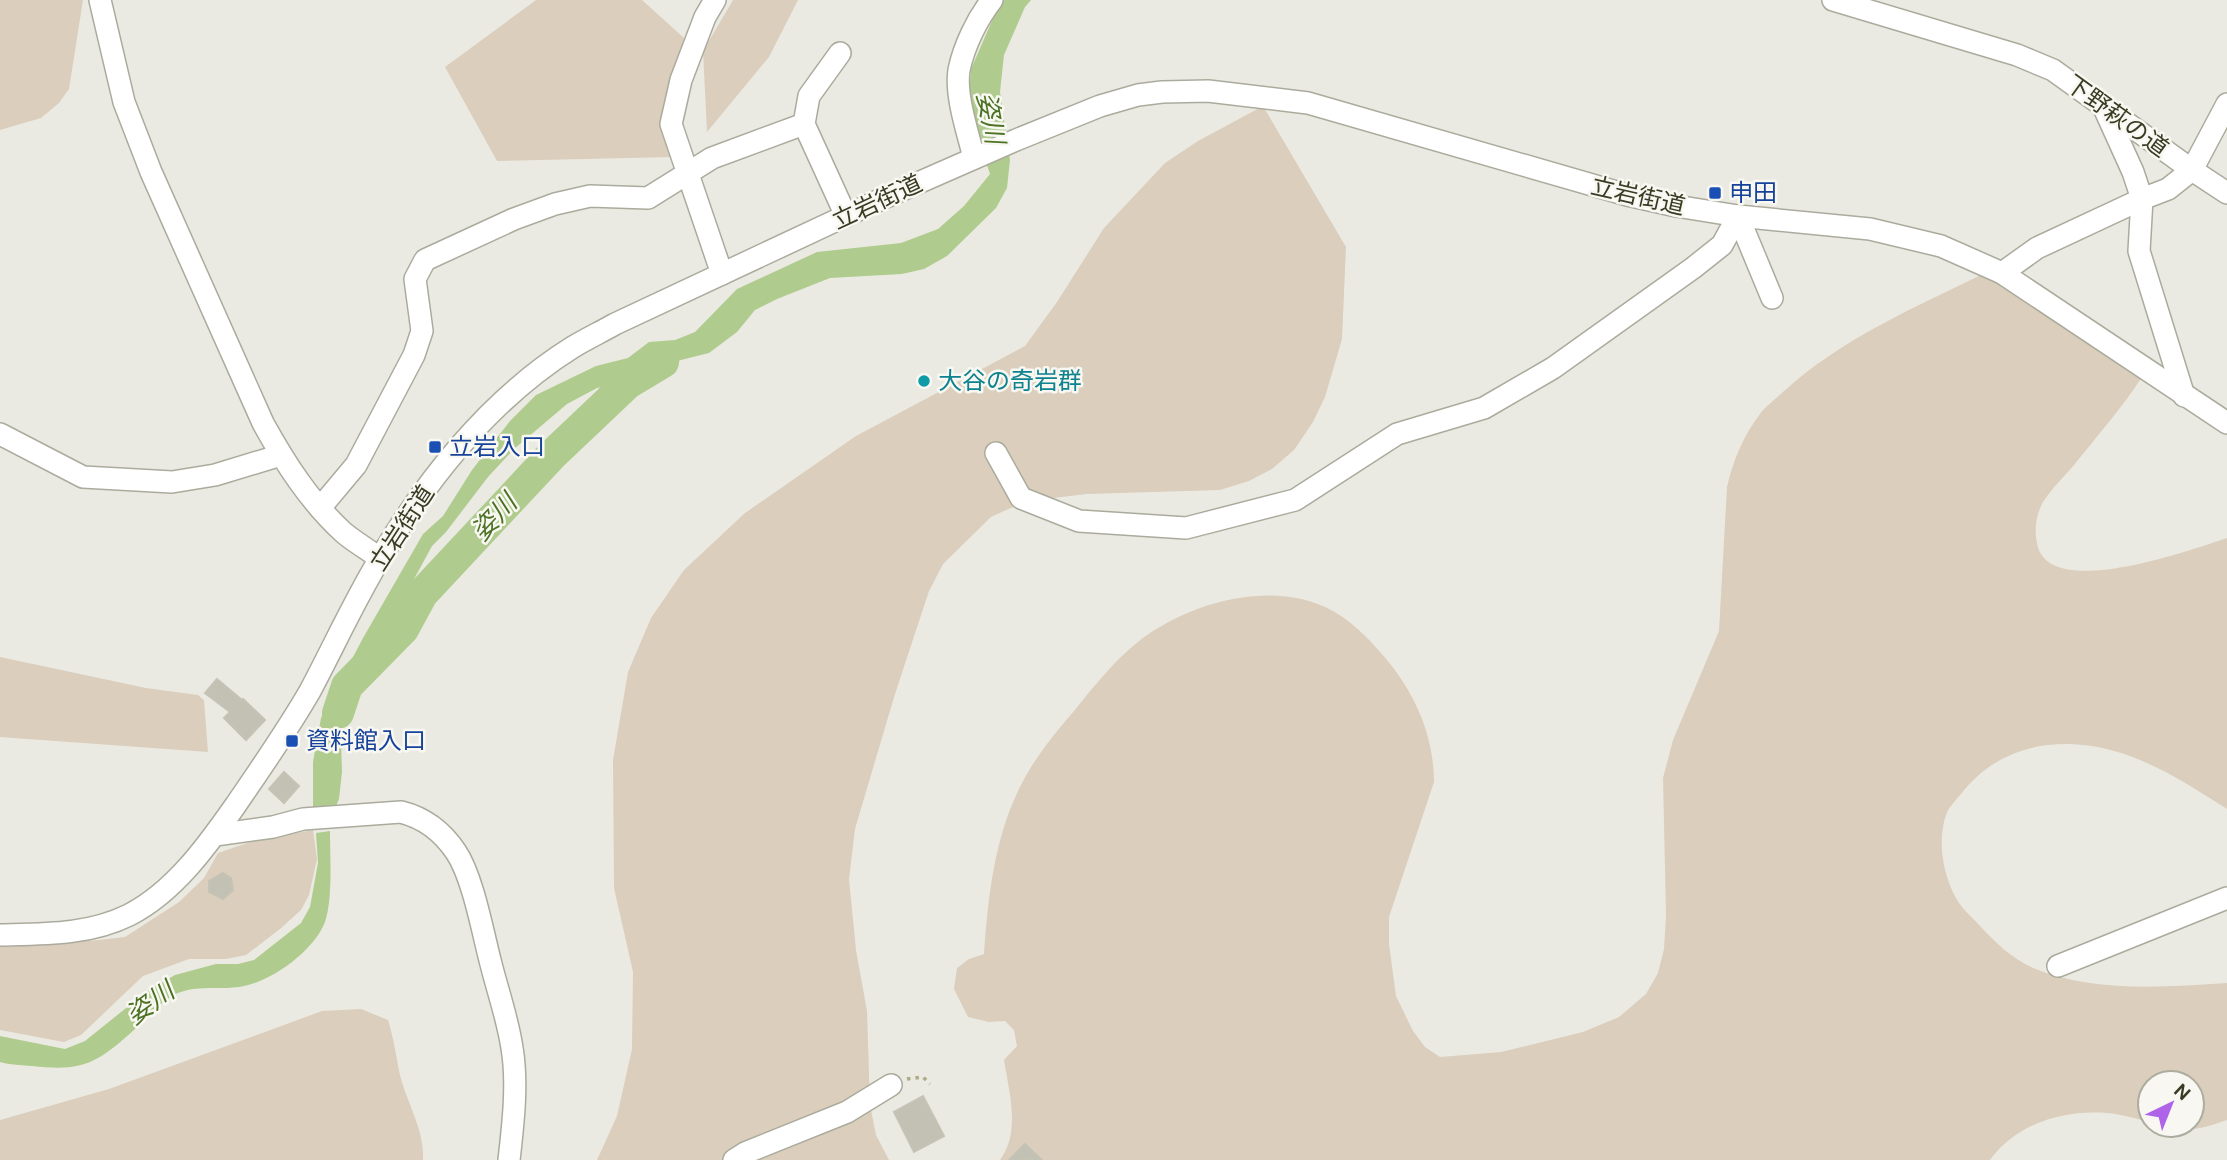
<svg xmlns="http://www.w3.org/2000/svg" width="2227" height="1160" font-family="'DM Sans','Noto Sans JP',sans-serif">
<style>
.green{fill:#dbcebc}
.water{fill:#afcc8e}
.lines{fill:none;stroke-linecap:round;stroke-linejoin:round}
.river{stroke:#afcc8e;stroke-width:32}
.building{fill:#c3c1b4;stroke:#c4c3b5;stroke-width:2}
.minor-casing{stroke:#abab9d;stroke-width:24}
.path{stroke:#acac85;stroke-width:3.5;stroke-dasharray:3.5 5;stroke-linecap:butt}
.minor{stroke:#fff;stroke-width:21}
.transit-dot{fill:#1a4fb4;stroke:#f8f7f2;stroke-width:2.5}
.culture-dot{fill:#0f9aa8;stroke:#f8f7f2;stroke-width:2.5}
.labels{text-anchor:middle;stroke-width:5;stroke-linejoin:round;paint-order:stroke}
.street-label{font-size:24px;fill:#3a3b23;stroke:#f8f7f2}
.transit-label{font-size:24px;fill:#164399;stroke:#f8f7f2;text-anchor:start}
.culture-label{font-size:24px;fill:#0d838f;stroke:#f8f7f2;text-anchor:start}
.water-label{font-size:26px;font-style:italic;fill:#4b7222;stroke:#f8f7f2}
</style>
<rect width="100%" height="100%" fill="#ebeae2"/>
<!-- green -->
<g class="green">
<polygon points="0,0 83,0 69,89 59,103 41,118 0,130"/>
<polygon points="536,0 642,0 684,38 662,114 673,157 497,161 445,67"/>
<polygon points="733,0 798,0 769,57 707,132 703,51"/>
<polygon points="1263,106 1346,247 1342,339 1325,397 1313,422 1294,450 1272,469 1249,481 1220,490 1087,494 1045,499 1013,507 991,517 943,564 929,591 895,694 855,829 849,879 856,950 867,1011 870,1105 876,1135 889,1160 597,1160 617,1116 632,1049 633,972 614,888 613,760 628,672 651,618 684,570 745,513 856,436 1025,346 1057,302 1104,228 1165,163 1198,141"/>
<path d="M1987,272L2142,377C2122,408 2097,436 2074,465C2064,477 2051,489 2043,502C2036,515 2034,529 2037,543C2047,603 2193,549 2227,538V809C2183,781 2136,750 2083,745C2035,740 1991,755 1961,794C1956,800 1948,808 1946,815C1937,841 1943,875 1956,898C1961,908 1972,917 1980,926C1996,943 2011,958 2033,968C2093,993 2164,987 2227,983V1120C2198,1130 2191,1132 2161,1125H2192V1083H2150V1122C2136,1119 2121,1114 2107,1113C2063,1110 2017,1123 1990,1160H1000C1021,1132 1009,1092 1004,1060L1017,1046L1014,1030L1005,1021L989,1022L968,1017L954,989L957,968L969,959L984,954C988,898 994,840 1019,789C1033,760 1053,735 1074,711C1094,686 1114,661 1139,641C1189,602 1274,578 1333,611C1351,621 1367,637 1381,653C1413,689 1434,733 1434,782L1389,917V944L1396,996L1413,1031L1425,1047L1440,1057L1501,1052L1583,1032L1619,1017L1646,994L1658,973L1664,949L1666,915L1663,778L1673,740L1719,631L1727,487C1733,461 1743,436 1760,414C1766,406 1776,399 1783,392C1842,338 1916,307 1987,272Z"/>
<polygon points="0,657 146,688 198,695 204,700 208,752 0,737"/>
<polygon points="313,830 317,859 309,895 301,910 280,929 246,955 226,959 189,959 143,976 81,1035 64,1042 0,1030 0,947 99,940 125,937 179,902 204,878 218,853 256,840"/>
<path d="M361,1009L388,1020C394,1039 396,1056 400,1075C407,1103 425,1131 423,1160H0V1120L109,1089L322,1011Z"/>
</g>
<!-- water -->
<g class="water">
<polygon points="1001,0 1031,0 1025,7 1004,55 1000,92 1010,160 1007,188 996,208 947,256 924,269 902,274 830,278 777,299 755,310 737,332 709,353 681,360 657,370 638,381 597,388 567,404 514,449 488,477 446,532 432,546 394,616 381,633 350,688 337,730 341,741 342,772 339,799 336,806 313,812 313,762 321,718 363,638 423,534 443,516 472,470 510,421 536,395 596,366 628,358 649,342 675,340 695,332 737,289 817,252 901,243 938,229 964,206 990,174 979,142 969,96 971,69"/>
<path d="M330,831C330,856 333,899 325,922C314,951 270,983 239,987C215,990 193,984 172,996C159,1004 147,1018 136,1028C98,1063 83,1072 32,1066C21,1065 10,1065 0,1062V1036L65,1049L85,1041L146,992L175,975L216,964H238L254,960L301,923L310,907L318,863L316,833Z"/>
</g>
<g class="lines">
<!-- river -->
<polyline class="river" points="338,713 347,686 403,629 422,594 551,456 628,383 663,362"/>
</g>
<!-- building -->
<g class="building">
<polygon points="217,679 242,700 243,699 265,720 246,740 224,718 230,712 205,693"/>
<polygon points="284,772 299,786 284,803 269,789"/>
<polygon points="223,873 231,878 233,890 223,899 209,892 209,881"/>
<polygon points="923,1096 944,1136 914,1152 894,1112"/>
<polygon points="1025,1144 1042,1160 1009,1160"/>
</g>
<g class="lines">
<!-- minor casing -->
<g class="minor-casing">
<g id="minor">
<path d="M100,0L124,102L151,172L263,423C285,463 310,502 344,533C355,542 368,550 380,558"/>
<polyline points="715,0 705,17 681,80 671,124 722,274"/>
<polyline points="1833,0 2017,55 2053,70 2192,170 2168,189 2142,199 2037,248 2002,273"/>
<polyline points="840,53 809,96 804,124 846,216"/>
<polyline points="2227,104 2192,170 2227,193"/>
<polyline points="2104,108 2133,172 2142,199 2139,251 2184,396"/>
<path d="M974,158C968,133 955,96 959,70C964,46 977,19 992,0"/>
<polyline points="1738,216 1772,298"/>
<polyline points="0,434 83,477 172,482 215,475 281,455"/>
<polyline points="996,453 1021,498 1079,521 1186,528 1295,500 1397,434 1484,408 1553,368 1693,268 1722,245 1738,216"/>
<polyline points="320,508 356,465 414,355 422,331 415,279 425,260 514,219 555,204 590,196 648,198 712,158 804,124"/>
<path d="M215,835L273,827L303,819L401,812C425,818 442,831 456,852C473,877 483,934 491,964C498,992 508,1020 512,1048C518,1083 513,1125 509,1160"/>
<path d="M0,935C44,934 89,935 129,915C174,892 207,846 235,806C261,768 287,731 310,691C334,646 355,599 382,555C430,475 493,397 573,347C586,339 601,332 615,324L886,197L1016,140L1100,106L1138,95L1162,92L1208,91L1308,103L1627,195L1676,206L1738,216L1870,229L1941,246L2002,273L2227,423"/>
<polyline points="2058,966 2227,898"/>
<polyline points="734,1160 745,1153 847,1112 891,1085"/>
</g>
</g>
<!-- path -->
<polyline class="path" points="907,1079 923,1077 930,1084"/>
<!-- minor -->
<use href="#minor" class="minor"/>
</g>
<!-- markers -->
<g class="transit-dot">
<rect x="1708" y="186" width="14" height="14" rx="3.5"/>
<rect x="428" y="440" width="14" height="14" rx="3.5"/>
<rect x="285" y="734" width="14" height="14" rx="3.5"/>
</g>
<circle class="culture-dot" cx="924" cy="381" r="7"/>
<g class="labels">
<!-- street labels -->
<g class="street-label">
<text transform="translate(2117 116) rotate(36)" y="8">下野萩の道</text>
<text transform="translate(1638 196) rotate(13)" y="8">立岩街道</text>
<text transform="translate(877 202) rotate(-25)" y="8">立岩街道</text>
<text transform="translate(402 528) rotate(-57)" y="8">立岩街道</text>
</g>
<!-- transit labels -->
<g class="transit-label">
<text x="1729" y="201">申田</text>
<text x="449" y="455">立岩入口</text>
<text x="306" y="749">資料館入口</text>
</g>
<!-- culture labels -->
<g class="culture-label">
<text x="938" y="389">大谷の奇岩群</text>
</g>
<!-- water labels -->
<g class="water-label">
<text transform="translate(991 118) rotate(79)" y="9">姿川</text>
<text transform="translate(494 517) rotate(-47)" y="9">姿川</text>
<text transform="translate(150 1003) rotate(-36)" y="9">姿川</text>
</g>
</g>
<!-- north arrow -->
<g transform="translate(2171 1104) rotate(43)"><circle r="33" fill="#f8f7f2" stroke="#acac9f" stroke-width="2"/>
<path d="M0-5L12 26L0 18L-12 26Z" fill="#ae63e8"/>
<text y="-10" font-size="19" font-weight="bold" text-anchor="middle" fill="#3a3b23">N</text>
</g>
</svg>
